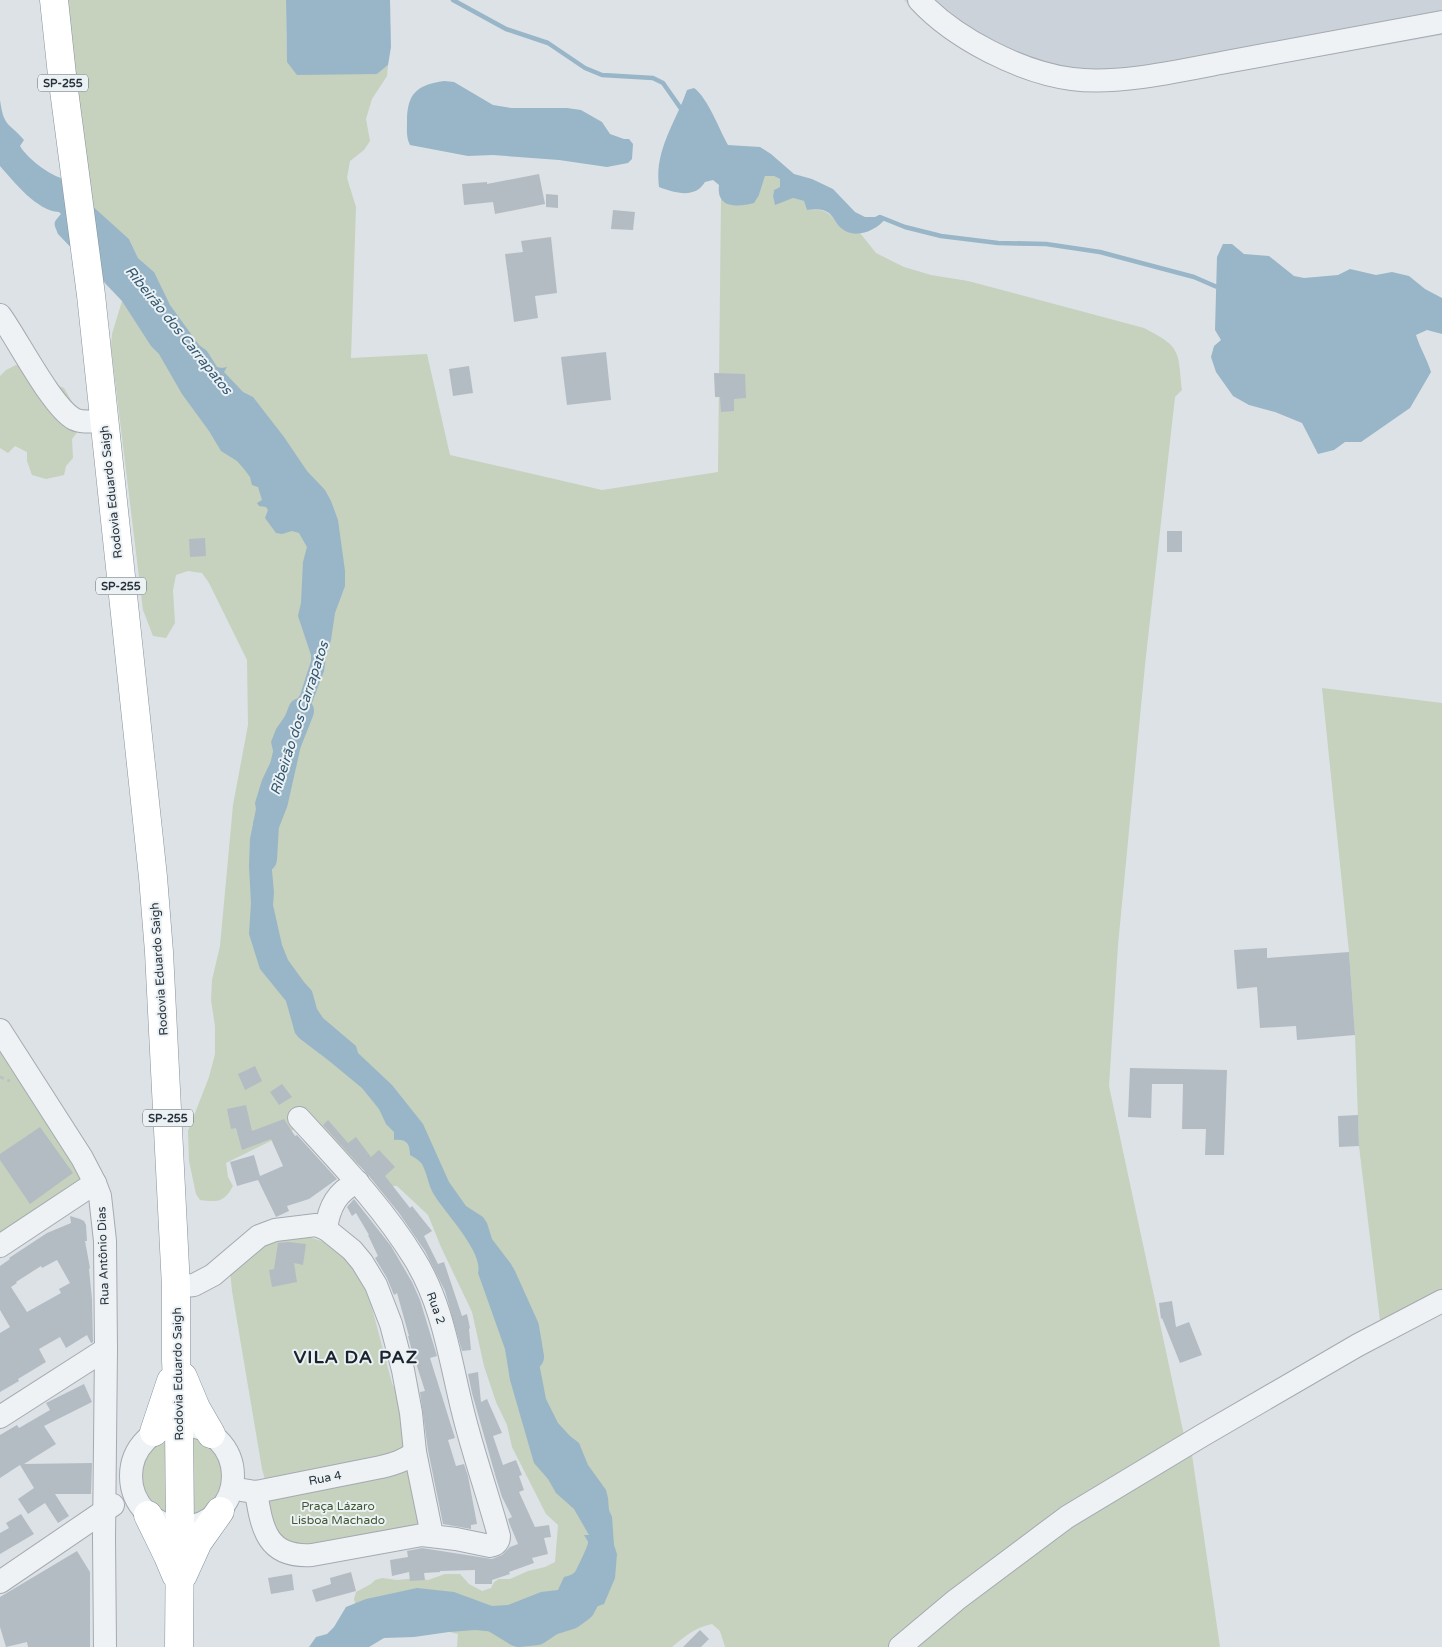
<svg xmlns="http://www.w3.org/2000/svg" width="1442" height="1647" font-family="'Varela Round',sans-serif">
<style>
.built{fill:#cbd2d9}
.green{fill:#c6d1be}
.water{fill:#98b6c7}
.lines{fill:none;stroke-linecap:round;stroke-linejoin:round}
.stream{stroke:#98b6c7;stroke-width:4.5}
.river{stroke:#98b6c7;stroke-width:26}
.building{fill:#b4bcc3;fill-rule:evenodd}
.minor-casing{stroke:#a3aab1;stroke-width:24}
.highway-casing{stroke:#85929d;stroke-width:29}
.path{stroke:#bbc0c5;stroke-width:2.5;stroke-dasharray:4 4;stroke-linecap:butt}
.minor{stroke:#eff2f5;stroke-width:22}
.highway{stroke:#fff;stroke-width:28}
.labels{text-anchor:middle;stroke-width:4;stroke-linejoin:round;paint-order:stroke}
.shield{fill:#ecf1f4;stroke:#626b74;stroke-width:1}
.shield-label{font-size:11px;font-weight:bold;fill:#27323d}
.street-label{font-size:12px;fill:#27323d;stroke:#ecf1f4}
.park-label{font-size:12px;fill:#415834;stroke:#ecf1f4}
.water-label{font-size:14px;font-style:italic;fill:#315870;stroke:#ecf1f4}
.district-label{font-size:18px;font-weight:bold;letter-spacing:1px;fill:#19232e;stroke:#ecf1f4}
</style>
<rect width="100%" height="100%" fill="#dde2e7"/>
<!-- built -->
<polygon class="built" points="904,0 1442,0 1442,35 1153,86 1020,77 985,63 959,47 916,12"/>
<!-- green -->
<g class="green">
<path d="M59,0H286L287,62L377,74L388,65L387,76L372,99L366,119L370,141L364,150L350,161L347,178L356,207L351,358L427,354L450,455L602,490L718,472L721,199L730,205L759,195L765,176H774L780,179V187L774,190L773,196L775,204L793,198L804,201L807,210C842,206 828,233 860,233L876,253L904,267L931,275L968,281L1144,328C1181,347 1178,350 1182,390L1175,397L1145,665L1118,945L1109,1086L1185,1440L890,1647H725L720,1631L712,1624C696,1627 685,1636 672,1647H457L458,1634L357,1610L354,1599L356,1592L371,1584L375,1580L382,1578L397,1580L417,1578L428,1580L445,1574H460L469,1584L482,1591L491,1588L494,1582L499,1579H510L528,1571L545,1567L555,1562L558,1525L546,1514L512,1447L507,1425L496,1402L484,1366L472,1312L441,1247L428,1215L397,1186H389L335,1149L295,1129L226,1163L228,1177L233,1186C224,1203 217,1202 200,1200L196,1194L189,1161L188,1131L209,1077L215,1054V1026L211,1000L212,980L220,946L233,805L248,725L247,660L209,583L202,573L188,571L176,575L173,590L175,623L166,638L153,636L143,610L111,347L112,334L122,301L154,272L138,258L129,239L82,198Z"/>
<path d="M16,365C33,371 47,382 64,388L75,407L82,426L72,439L73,458L66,466L64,475L46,479L32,475L27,461V452L15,446L8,453L0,448V376L6,370Z"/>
<polygon points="1322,688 1442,703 1442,1294 1380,1321 1359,1146 1355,1035 1349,952"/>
<polygon points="0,1038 89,1181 0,1241"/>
<polygon points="305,1236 322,1241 346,1259 365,1282 392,1383 398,1397 398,1404 407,1441 403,1448 396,1455 266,1483 262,1469 232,1291 230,1271 262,1244"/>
<circle cx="182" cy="1476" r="44"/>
<polygon points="1191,1448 1220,1647 909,1647 1020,1559"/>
<polygon points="412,1461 426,1531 302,1552 279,1542 262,1494"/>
</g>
<!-- water -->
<g class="water">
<polygon points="286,0 390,0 391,47 388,65 377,74 297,75 287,62"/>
<path d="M444,81L454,82L493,105L511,108H567L581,110L602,122L610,134L624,139H629L633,144L632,159L628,163L607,167L559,160L493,155L468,156L410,145C406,138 407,129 407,122C407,93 417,85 444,81Z"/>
<path d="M694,88C708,98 719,129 728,145L760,147L771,154L794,174L812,179L833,189L855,212L865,217H880L885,219C876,231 854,240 841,228C836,224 834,217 829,213C822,208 814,209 807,210L804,201L793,198L775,205L773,196L774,190L780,187V179L774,176H765L759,195L754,203C738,207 716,209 719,185L713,180L705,182C695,199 675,193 659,187C654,150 676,122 687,90Z"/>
<path d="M0,100C4,128 8,121 24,140L20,146C27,158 48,174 61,178L129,239L138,258L154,272L170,305L199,345L207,351L217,367L222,368L227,367L224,372L243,392L253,397L284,437L307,471L325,490L331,501L338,520L345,571V586L335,613L331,640L326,657L324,671L310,708L295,737L288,744L275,802L266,824L269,837L274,893L273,905L282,945L288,960L304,982L312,991L317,1009L323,1018L356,1046L358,1053L392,1085L423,1124L449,1182L466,1206L483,1217L487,1223L492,1239L511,1264L516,1274V1293L515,1303L526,1326L533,1332L546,1399L558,1423L570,1436L579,1443L588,1465L606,1490L608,1498L609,1510L612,1517L614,1545L617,1554L615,1578L604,1604L552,1622L537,1632L518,1634L475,1630L449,1632L414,1637L384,1638L369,1647H309L316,1637L327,1634L334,1627L346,1607L366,1599L417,1588L454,1592L492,1606L508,1605L541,1592L558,1590L564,1577C568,1576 572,1575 575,1572C577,1569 589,1544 588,1542C587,1539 585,1537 584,1535H589L574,1509L556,1493L548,1479L534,1463L510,1380L505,1349L478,1273C484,1252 443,1211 433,1193C428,1184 427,1173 422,1164C419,1160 414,1157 410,1155C410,1143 406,1139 394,1140V1132L386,1124L379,1109L362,1088L328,1060L299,1038L295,1033L286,1001L260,969L249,934L251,903L249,866L250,839L256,809L255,803L262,780L274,755L271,742L276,729L300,695L311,661V655L298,616L301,603L303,562L307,547L299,533L292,531L282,534L276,533L265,518L268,510L266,507L259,506L257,503L262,500L258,487L252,485L250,477L244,469L237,461L221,451L209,431L182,394L159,354L151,346L122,301L58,234C54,223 52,224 61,214L59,212C37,211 14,182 0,166Z"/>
<path d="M1223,244H1232L1244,254L1269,256L1294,276L1304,278L1338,275L1350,269L1376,275L1392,272L1409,276L1425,289L1442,298V334L1427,330L1416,335C1420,348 1427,359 1431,372L1410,408L1361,442H1345L1334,450L1318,454L1302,423L1275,412L1249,405L1233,396L1216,372L1211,357L1214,346L1221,340L1215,330L1217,257Z"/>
</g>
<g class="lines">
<!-- stream -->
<g class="stream">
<polyline points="453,0 506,29 548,43 585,68 602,75 653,78 663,83 684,113"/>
<polyline points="876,219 880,217 905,227 941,236 998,243 1046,244 1100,252 1194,277 1217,287"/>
</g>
<!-- river -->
<g class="river">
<polyline points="264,859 266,825 275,802 288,744 301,711"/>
<polyline points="503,1276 526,1327 531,1357"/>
<polyline points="495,1620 518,1634 537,1632 552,1622 571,1616 582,1608 592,1589"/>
</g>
</g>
<!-- building -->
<g class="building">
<polygon points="539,174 545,204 495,214 493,202 464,205 462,184 487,182 487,184"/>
<polygon points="546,194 558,195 558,208 546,207"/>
<polygon points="613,210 635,212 633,230 611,229"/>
<polygon points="551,237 557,293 535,296 538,318 514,322 505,254 523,252 521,241"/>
<polygon points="606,352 611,400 567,405 561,357"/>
<polygon points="469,366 473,393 453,396 449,369"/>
<polygon points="714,373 745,374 746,398 734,399 734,411 721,412 720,397 715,397"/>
<rect x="1167" y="531" width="15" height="21"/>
<polygon points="205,538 206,556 190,557 189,539"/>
<polygon points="1267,948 1267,958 1349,952 1355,1035 1297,1040 1296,1026 1260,1028 1257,987 1237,989 1234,950"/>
<polygon points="255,1066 262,1081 245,1090 238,1074"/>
<polygon points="1130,1068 1227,1070 1224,1155 1205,1155 1206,1129 1182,1129 1183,1084 1152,1084 1151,1118 1128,1117"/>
<polygon points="282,1084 292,1097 279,1105 270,1092"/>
<polygon points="246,1105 252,1131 284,1119 295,1136 297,1135 337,1179 309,1199 287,1206 289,1211 276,1217 258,1180 237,1186 230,1162 254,1155 260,1176 283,1166 271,1139 242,1150 236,1128 231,1129 227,1109"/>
<polygon points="1358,1115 1359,1146 1339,1147 1338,1116"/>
<polygon points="328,1120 348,1143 356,1137 371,1157 379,1150 395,1167 385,1176 410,1208 412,1206 432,1231 424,1236 438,1264 444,1262 462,1316 467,1314 470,1328 469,1329 471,1350 462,1351 445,1291 425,1251 399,1213 369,1176 323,1125"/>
<polygon points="40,1127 73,1173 30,1204 0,1160 0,1154"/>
<polygon points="354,1199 391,1246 412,1282 420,1300 437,1356 430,1358 455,1438 448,1440 456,1466 464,1464 468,1476 477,1524 471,1525 471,1529 443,1524 428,1450 420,1392 425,1391 416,1363 415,1363 408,1336 409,1336 397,1293 394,1295 387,1278 375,1258 378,1256 368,1235 369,1235 356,1213 352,1216 347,1207"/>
<path d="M70,1216L80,1219L84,1221L86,1225L87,1241H85L90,1268L89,1269L92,1299L93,1342L91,1343L87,1335L66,1348L60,1337L39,1349L46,1362L18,1379L19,1381L0,1392V1333L10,1327L0,1310V1266L10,1259L9,1258L47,1233L71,1223ZM57,1260L70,1283L59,1289L61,1293L27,1312L11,1287L17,1283L16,1282L41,1266L42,1268Z"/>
<polygon points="288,1242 306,1244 303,1265 294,1263 297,1282 272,1287 269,1270 274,1269 278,1243"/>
<polygon points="1172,1301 1176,1327 1189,1322 1202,1355 1180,1363 1162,1318 1161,1319 1159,1303"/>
<polygon points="478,1372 481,1402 487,1399 502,1433 493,1436 503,1465 516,1460 522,1475 519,1476 524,1490 519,1492 535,1527 549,1525 551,1537 544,1538 548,1554 532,1558 534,1563 509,1572 510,1574 492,1580 492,1584 475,1584 475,1570 440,1571 440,1572 424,1573 425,1580 410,1581 409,1572 392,1576 390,1560 408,1557 407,1551 422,1548 492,1559 502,1555 510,1547 518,1544 510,1525 508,1519 512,1517 502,1497 496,1478 472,1393 468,1374"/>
<polygon points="84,1384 92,1402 44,1426 56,1444 24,1464 92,1463 91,1494 55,1494 69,1516 58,1523 45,1503 28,1514 18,1499 34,1488 20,1465 0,1478 0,1435 17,1425 19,1428 50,1410 46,1403"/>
<polygon points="21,1514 34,1534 0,1554 0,1533 9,1528 6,1523"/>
<polygon points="77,1551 90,1572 90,1647 28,1647 27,1642 6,1647 0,1627 0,1597"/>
<polygon points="351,1572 356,1591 316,1602 312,1590 331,1584 330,1578"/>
<polygon points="292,1574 294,1590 271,1594 268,1578"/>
<polygon points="700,1630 709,1639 701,1647 683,1647"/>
</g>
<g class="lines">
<!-- minor casing -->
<g class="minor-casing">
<g id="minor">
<path d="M919,0C954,38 1020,72 1072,79C1119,85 1178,71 1226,62C1298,49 1370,36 1442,22"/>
<path d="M0,315C17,338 51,406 74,419C82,423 95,421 104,421"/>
<polyline points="0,1030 82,1158 95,1183 100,1196 105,1241 106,1349 104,1538 105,1647"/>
<path d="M326,1229C329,1207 337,1191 358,1182"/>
<polyline points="0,1246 95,1183"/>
<polyline points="176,1287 194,1285 213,1275 259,1236 275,1230 316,1225 326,1229 352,1250 362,1262 376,1285 391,1324 403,1370 411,1413 415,1452 432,1535"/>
<polyline points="0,1417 106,1349"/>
<circle cx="182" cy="1476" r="51"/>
<path d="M242,1490L256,1492L381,1467C393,1464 405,1461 415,1452"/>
<path d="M256,1492C262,1529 267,1558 312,1555L422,1535L456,1539L490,1546C496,1545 499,1542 499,1536C488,1495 474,1456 464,1416C450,1362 444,1306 414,1258C382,1206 340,1163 299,1118"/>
<polyline points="0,1582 113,1505"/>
<polyline points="900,1647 956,1600 1067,1517 1203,1435 1358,1345 1442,1301"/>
</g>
</g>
<!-- highway casing -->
<g class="highway-casing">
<g id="highway">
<polyline points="54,0 62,75 91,295 153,877 159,952 176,1287 176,1360 179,1425 180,1528 179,1647"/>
<polyline points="183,1377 196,1408 211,1434"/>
<polyline points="154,1432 171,1381"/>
<polyline points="148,1515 168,1556 176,1575"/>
<polyline points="183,1575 198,1542 220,1511"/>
</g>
</g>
<!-- path -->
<polyline class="path" points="0,1077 10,1081"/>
<!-- minor -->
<use href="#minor" class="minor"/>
<!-- highway -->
<use href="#highway" class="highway"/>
</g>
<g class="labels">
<!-- shield labels -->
<g class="shield">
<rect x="38" y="74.5" width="50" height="17" rx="4"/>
<rect x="96" y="577.5" width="50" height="17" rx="4"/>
<rect x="143" y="1109.5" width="50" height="17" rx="4"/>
</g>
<g class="shield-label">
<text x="63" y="87">SP-255</text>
<text x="121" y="590">SP-255</text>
<text x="168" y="1122">SP-255</text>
</g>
<!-- street labels -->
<g class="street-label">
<text transform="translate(111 492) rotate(-96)" y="4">Rodovia Eduardo Saigh</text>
<text transform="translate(159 969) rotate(-94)" y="4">Rodovia Eduardo Saigh</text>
<text transform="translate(103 1256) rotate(-92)" y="4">Rua Antônio Dias</text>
<text transform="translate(436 1308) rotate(70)" y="4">Rua 2</text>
<text transform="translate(178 1374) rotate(-91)" y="4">Rodovia Eduardo Saigh</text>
<text transform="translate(325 1478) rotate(-11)" y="4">Rua 4</text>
</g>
<!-- park labels -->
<g class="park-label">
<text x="338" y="1510">Praça Lázaro<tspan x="338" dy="14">Lisboa Machado</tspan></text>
</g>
<!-- water labels -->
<g class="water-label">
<text transform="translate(179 330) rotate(51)" y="5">Ribeirão dos Carrapatos</text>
<text transform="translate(299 718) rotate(-72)" y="5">Ribeirão dos Carrapatos</text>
</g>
<!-- district labels -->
<g class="district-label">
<text x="356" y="1363">VILA DA PAZ</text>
</g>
</g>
</svg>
